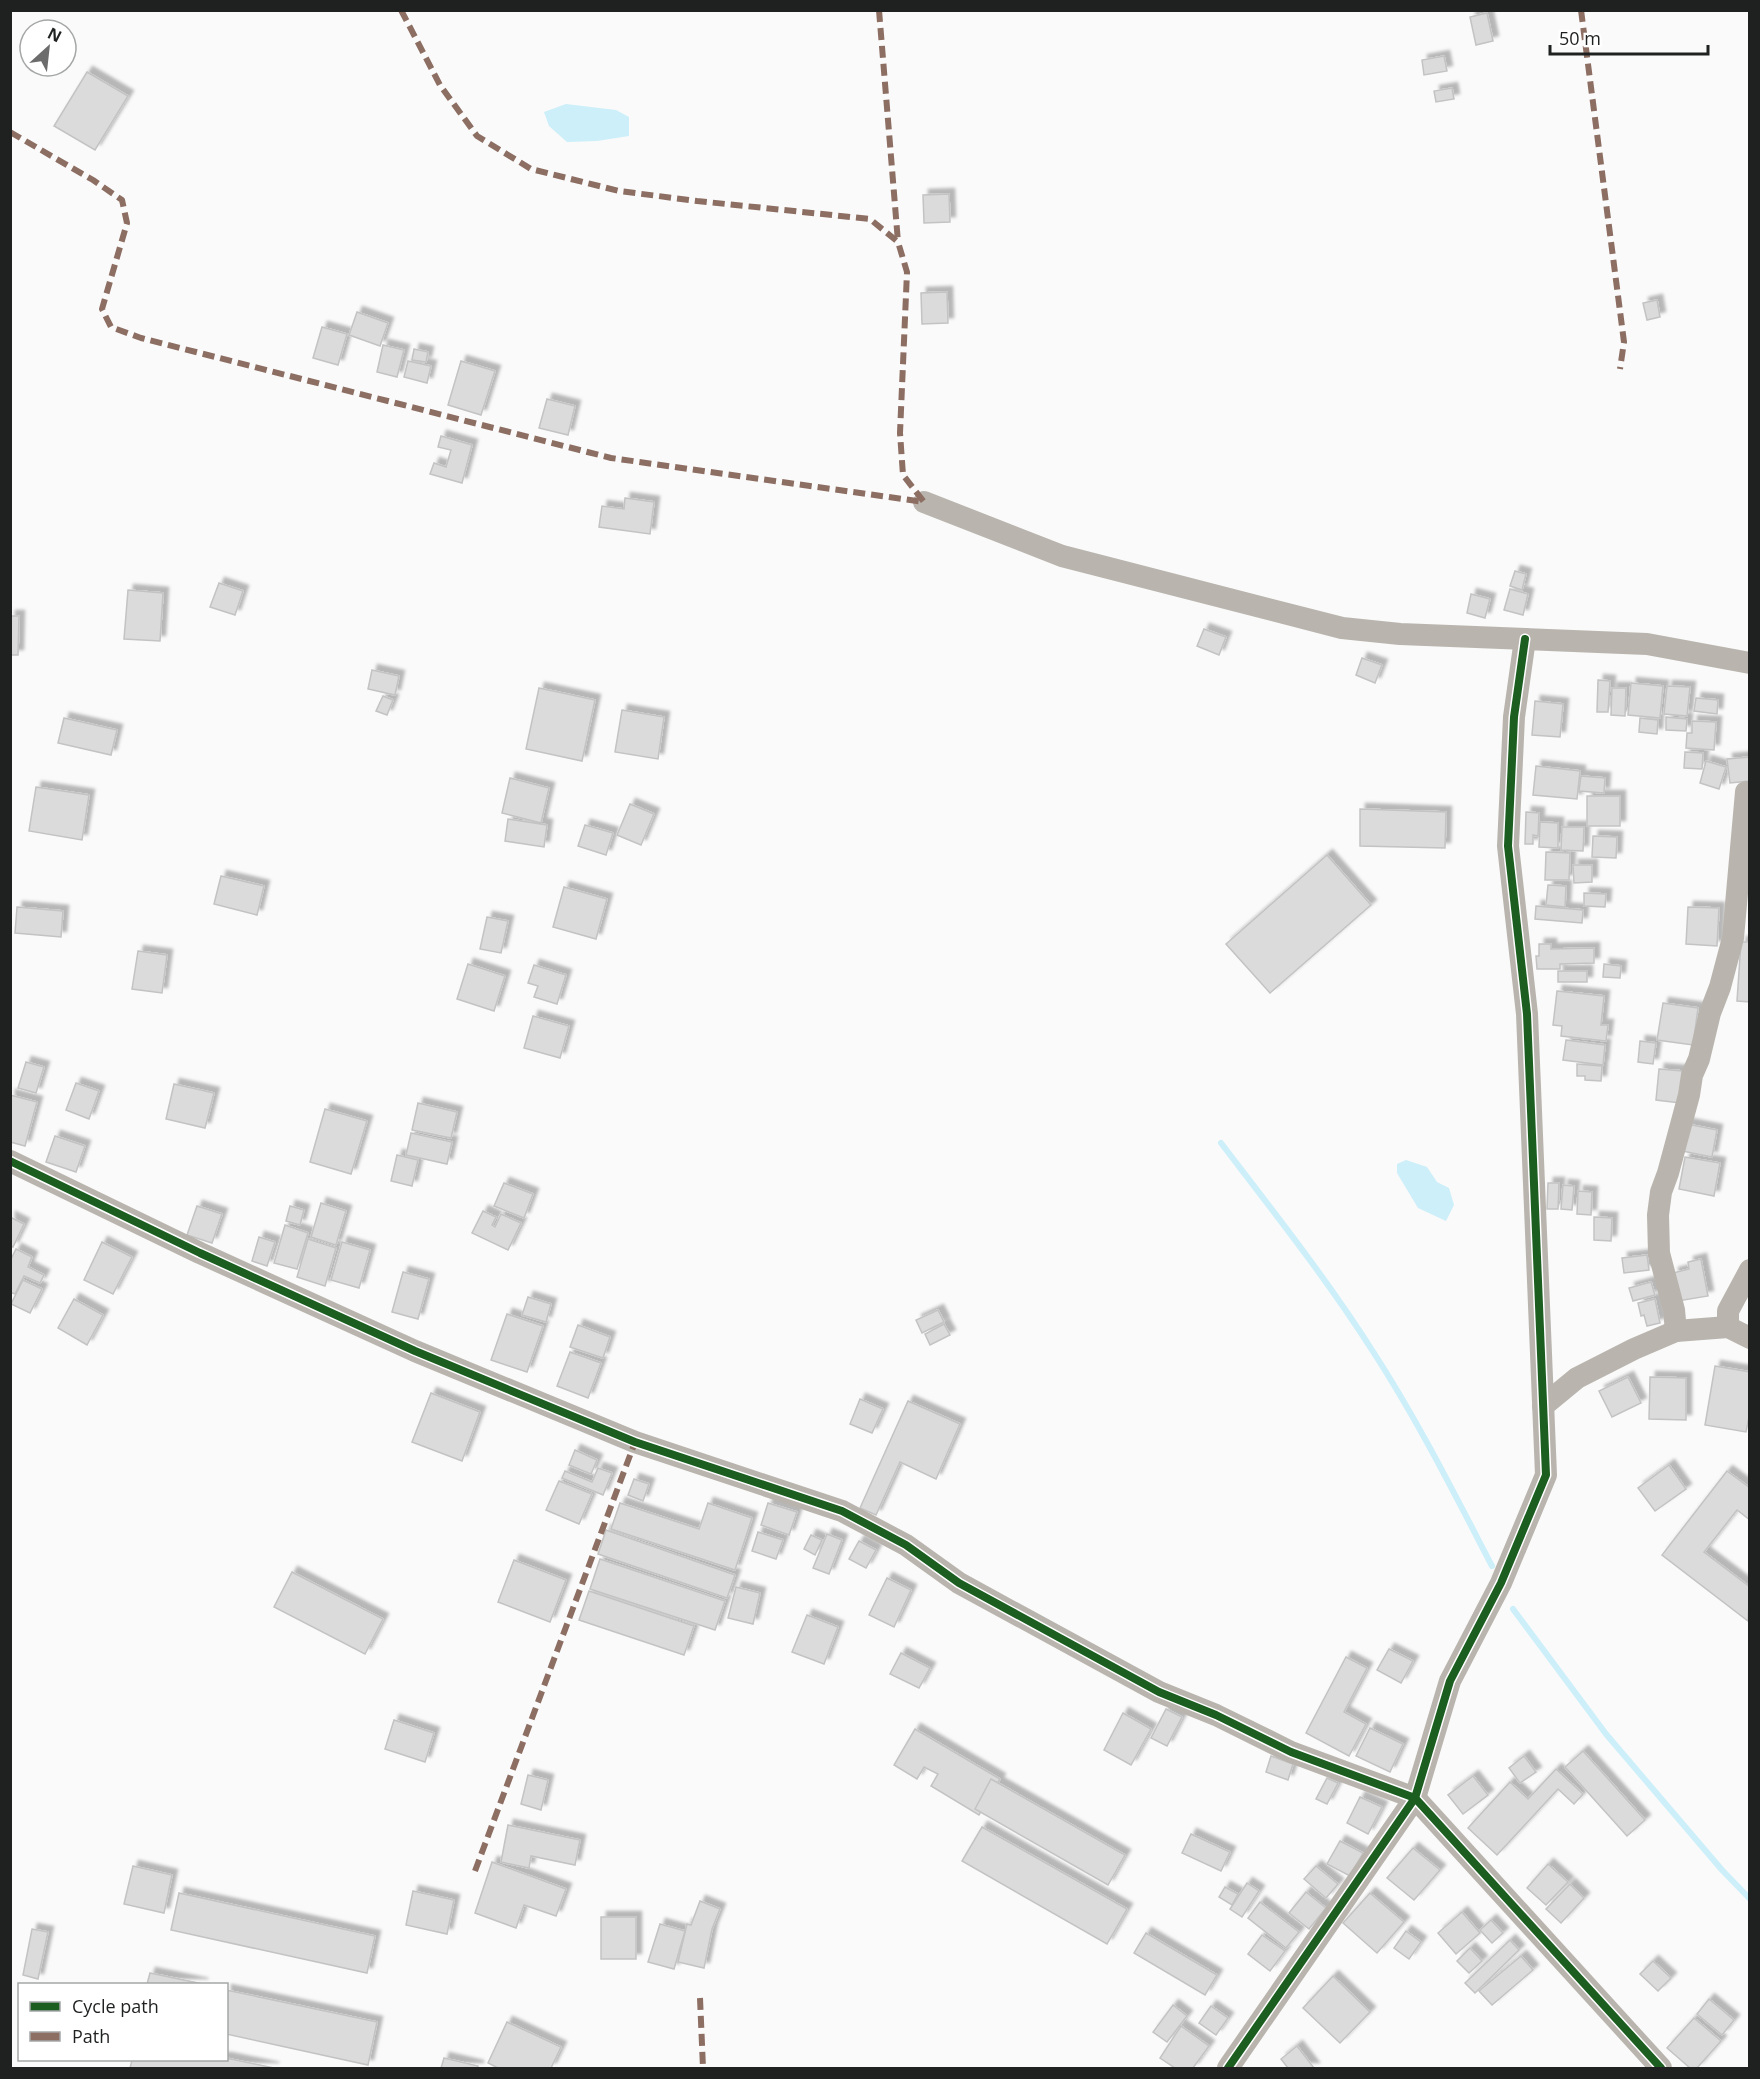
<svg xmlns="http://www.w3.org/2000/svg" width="1760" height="2079" font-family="'Open Sans',sans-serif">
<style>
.water{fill:#cceff9}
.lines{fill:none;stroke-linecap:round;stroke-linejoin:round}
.stream{stroke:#cceff9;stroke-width:6}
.building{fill:#dbdbdb;stroke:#c3c3c3;stroke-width:1.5;filter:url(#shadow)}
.minor{stroke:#b9b5ae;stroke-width:22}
.quiet{stroke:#8d6e63;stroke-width:6;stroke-dasharray:12 6;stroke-linecap:butt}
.cycleway-casing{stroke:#fff;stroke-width:11}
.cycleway{stroke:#1b5e20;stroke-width:8}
</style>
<defs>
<filter id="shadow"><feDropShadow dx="5.5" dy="-5.5" stdDeviation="1.5" flood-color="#0004"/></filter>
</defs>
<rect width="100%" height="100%" fill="#fafafa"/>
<!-- water -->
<g class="water">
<polygon points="566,104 616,110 629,117 629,136 597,141 567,142 549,126 544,112"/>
<polygon points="1406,1160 1427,1167 1437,1182 1449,1188 1454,1205 1446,1221 1418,1208 1397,1173 1397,1164"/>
</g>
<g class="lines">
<!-- stream -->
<g class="stream">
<path d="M1221,1143C1273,1211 1326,1278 1372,1350C1417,1419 1454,1493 1492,1566"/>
<polyline points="1513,1609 1606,1734 1722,1870 1750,1899"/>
</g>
</g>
<!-- building -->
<g class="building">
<polygon points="1487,13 1493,41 1476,45 1470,17"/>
<polygon points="1444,56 1447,71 1424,75 1422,60"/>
<polygon points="87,72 128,96 95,150 54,126"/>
<polygon points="1452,88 1454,99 1436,102 1434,91"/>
<polygon points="949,194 950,222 924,223 923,195"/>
<polygon points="947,292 948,323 922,324 921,293"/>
<polygon points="1657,300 1660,317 1647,320 1643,303"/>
<polygon points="357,312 388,323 380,346 349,335"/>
<polygon points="322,327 347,334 338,365 313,358"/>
<polygon points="383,345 404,350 397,377 377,372"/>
<polygon points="414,349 428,352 426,362 412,360"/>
<polygon points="408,361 431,366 427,383 404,377"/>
<polygon points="461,361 495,371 481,415 448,405"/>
<polygon points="547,399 575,406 568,435 539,428"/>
<polygon points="441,436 472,445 462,483 430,474 434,463 446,467 451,450 438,447"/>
<polygon points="625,498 654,502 650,534 599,527 602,506 624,509"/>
<polygon points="1515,571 1526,574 1522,590 1510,586"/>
<polygon points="219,583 243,591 235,615 210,607"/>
<polygon points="1510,589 1528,594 1523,615 1504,610"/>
<polygon points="128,590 163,593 160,641 124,639"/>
<polygon points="1471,594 1490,599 1485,618 1467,613"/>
<polygon points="10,616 19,616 18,655 10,655"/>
<polygon points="1204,629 1226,637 1219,655 1197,646"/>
<polygon points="1362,658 1382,665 1375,683 1356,675"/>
<polygon points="372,670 399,676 395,695 368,689"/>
<polygon points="1598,680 1610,681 1608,712 1597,712"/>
<polygon points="1631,683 1663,686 1660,718 1628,715"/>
<polygon points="1667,686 1690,687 1687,716 1664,714"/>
<polygon points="539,688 595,700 582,761 526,749"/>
<polygon points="1612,688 1626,688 1625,716 1611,715"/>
<polygon points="383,696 393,700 387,715 376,711"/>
<polygon points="1696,698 1718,700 1717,714 1694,711"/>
<polygon points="1535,701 1563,704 1560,737 1532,735"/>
<polygon points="622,710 664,717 658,759 615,752"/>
<polygon points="1666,717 1687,719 1686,731 1666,730"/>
<polygon points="64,718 117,730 111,755 58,743"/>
<polygon points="1640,718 1658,720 1657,734 1639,732"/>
<polygon points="1692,721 1716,722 1714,750 1686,748 1687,733 1692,733"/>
<polygon points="1685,752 1703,753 1702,769 1684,768"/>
<polygon points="1750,757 1750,781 1730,783 1727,759"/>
<polygon points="1706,761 1726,767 1719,789 1700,783"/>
<polygon points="1536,766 1580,771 1577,799 1533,795"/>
<polygon points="1581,776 1605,778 1604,793 1579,791"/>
<polygon points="510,778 549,788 541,823 502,813"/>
<polygon points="36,787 89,795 82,840 29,831"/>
<rect x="1587" y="796" width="33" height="30"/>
<polygon points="630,804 654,814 641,845 617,835"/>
<polygon points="1360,809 1446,812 1445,848 1360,846"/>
<polygon points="1526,812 1539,813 1538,836 1533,835 1533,844 1525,844"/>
<polygon points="508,819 547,825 544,847 505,841"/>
<polygon points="1540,822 1558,823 1558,848 1539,847"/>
<polygon points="585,825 613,833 606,855 578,846"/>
<polygon points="1562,827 1584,827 1583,851 1561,850"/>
<polygon points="1593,836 1617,837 1616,858 1592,857"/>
<polygon points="1546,852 1570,853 1569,880 1545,880"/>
<polygon points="1327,855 1371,905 1270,993 1226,944"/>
<polygon points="1573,865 1592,865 1592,882 1574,883"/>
<polygon points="221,876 264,886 257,915 214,904"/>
<polygon points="1548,885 1566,886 1565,907 1546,905"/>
<polygon points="564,887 607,899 596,939 553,927"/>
<polygon points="1584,893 1606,894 1605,907 1584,906"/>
<polygon points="1536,906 1583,910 1582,923 1535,919"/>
<polygon points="17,907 63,911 61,937 15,933"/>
<polygon points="1688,907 1719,908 1717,946 1686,944"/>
<polygon points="487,917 508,921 501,953 480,949"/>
<polygon points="1741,942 1750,942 1750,1002 1737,1001"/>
<polygon points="1539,944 1551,944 1551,949 1594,948 1594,963 1560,964 1560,969 1537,969 1536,956 1539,956"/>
<polygon points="138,951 167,955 162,993 132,989"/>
<polygon points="468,964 505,976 494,1011 457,999"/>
<polygon points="1604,964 1621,966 1620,978 1603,977"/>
<polygon points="534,965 566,975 557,1004 534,997 538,986 528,983"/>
<rect x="1558" y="971" width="29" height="11"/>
<polygon points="1557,991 1604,996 1601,1025 1608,1025 1606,1041 1561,1036 1562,1026 1553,1025"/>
<polygon points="1663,1003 1698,1008 1693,1045 1657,1040"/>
<polygon points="533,1016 569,1026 560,1058 524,1048"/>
<polygon points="1566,1040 1605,1045 1603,1065 1563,1060"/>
<polygon points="1640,1041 1656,1043 1653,1064 1638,1062"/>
<polygon points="26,1062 44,1067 36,1093 18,1088"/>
<polygon points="1577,1064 1602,1066 1601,1081 1585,1080 1585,1076 1577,1076"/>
<polygon points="1659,1069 1683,1071 1680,1103 1656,1100"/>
<polygon points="76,1083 99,1091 89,1119 66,1110"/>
<polygon points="174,1084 214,1093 205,1128 166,1119"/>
<polygon points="10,1095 37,1102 25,1146 10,1142"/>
<polygon points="418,1103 457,1112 451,1138 412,1130"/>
<polygon points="325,1109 367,1121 351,1174 310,1162"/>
<polygon points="1687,1124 1717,1130 1712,1157 1682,1151"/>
<polygon points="411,1133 452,1142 447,1164 406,1155"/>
<polygon points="55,1136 85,1146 76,1172 46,1162"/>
<polygon points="397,1155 418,1160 412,1186 391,1181"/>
<polygon points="1685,1157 1720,1163 1714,1196 1679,1189"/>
<polygon points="504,1183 533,1194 524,1218 494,1206"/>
<polygon points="1548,1183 1559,1183 1558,1209 1547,1209"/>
<polygon points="1563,1185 1574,1186 1572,1210 1561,1209"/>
<polygon points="1578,1191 1592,1192 1591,1215 1577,1214"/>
<polygon points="321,1203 346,1211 336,1245 311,1237"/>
<polygon points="197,1206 222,1214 212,1243 187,1235"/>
<polygon points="290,1206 304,1210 300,1225 286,1221"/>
<polygon points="483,1211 496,1217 492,1225 495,1227 501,1214 521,1223 508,1250 472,1233"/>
<polygon points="10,1217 24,1224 13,1247 10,1246"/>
<polygon points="1594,1217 1612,1218 1611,1241 1594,1240"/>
<polygon points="285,1225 308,1233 297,1269 274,1263"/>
<polygon points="259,1237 275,1242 267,1266 252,1261"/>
<polygon points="308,1239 336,1248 325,1286 297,1277"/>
<polygon points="102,1242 132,1257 113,1294 84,1280"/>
<polygon points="342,1242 370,1250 359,1288 331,1280"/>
<polygon points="16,1249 32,1257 28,1267 44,1275 40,1283 24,1276 15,1294 10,1292 10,1261"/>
<polygon points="1647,1255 1649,1270 1624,1273 1622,1258"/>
<polygon points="1701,1259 1708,1296 1678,1301 1673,1273 1689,1269 1688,1262"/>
<polygon points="403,1272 429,1279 418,1319 392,1312"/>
<polygon points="23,1280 42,1289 30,1313 11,1304"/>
<polygon points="1651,1282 1655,1295 1633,1301 1629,1288"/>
<polygon points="528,1297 551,1304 546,1322 522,1315"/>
<polygon points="74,1299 103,1315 87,1345 58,1328"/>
<polygon points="1655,1299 1660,1323 1647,1326 1644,1315 1641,1316 1638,1303"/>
<polygon points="938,1310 944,1322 922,1333 916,1320"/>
<polygon points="507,1314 543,1326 527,1372 491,1360"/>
<polygon points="944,1324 950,1335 930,1345 925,1334"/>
<polygon points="578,1325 610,1337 603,1358 570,1347"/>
<polygon points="570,1352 601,1363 588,1398 557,1386"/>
<polygon points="1715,1366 1750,1372 1750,1412 1746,1432 1705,1425"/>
<polygon points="1628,1377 1641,1403 1612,1417 1599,1391"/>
<polygon points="1650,1377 1686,1378 1686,1420 1649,1419"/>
<polygon points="431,1393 480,1412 462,1461 412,1442"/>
<polygon points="860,1399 883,1409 872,1433 850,1424"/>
<polygon points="908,1401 960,1424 936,1479 900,1462 876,1515 860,1508"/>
<polygon points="575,1450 597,1460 591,1474 569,1465"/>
<polygon points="1669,1465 1686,1489 1655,1511 1638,1488"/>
<polygon points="598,1468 612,1473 603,1495 562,1478 565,1471 592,1482"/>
<polygon points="1727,1471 1750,1488 1750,1520 1737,1510 1704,1552 1750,1587 1748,1621 1662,1555"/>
<polygon points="634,1479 649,1484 643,1501 628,1495"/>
<polygon points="559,1481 592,1494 579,1524 546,1510"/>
<polygon points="620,1503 699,1529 708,1503 752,1518 735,1570 611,1529"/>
<polygon points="768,1503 797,1512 789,1535 761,1525"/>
<polygon points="606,1530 735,1575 727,1598 598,1554"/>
<polygon points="758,1532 783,1540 776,1559 752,1551"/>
<polygon points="827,1534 842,1540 829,1574 813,1568"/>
<polygon points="811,1535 822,1540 815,1555 804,1549"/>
<polygon points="859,1541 876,1550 866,1568 849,1559"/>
<polygon points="600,1559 725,1601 715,1630 590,1589"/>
<polygon points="514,1560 566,1580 550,1622 498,1602"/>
<polygon points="292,1572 383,1619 365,1654 274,1607"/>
<polygon points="887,1578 911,1590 894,1627 869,1615"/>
<polygon points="736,1587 760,1593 753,1624 728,1618"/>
<polygon points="589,1591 694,1626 684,1655 579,1620"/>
<polygon points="807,1615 838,1627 824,1664 792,1652"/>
<polygon points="1389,1649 1413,1661 1401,1683 1377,1670"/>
<polygon points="901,1653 930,1668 919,1688 890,1674"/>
<polygon points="1346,1657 1367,1668 1344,1712 1366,1724 1349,1756 1306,1733"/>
<polygon points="1166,1709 1182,1717 1167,1746 1151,1738"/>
<polygon points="1123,1713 1151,1729 1131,1765 1104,1750"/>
<polygon points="394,1720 434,1733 425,1762 385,1749"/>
<polygon points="1370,1728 1403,1744 1390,1772 1356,1756"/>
<polygon points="915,1729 1000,1779 979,1815 931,1786 938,1774 924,1767 917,1779 894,1765"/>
<polygon points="1583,1751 1645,1820 1627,1836 1565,1767"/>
<polygon points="1271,1756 1293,1764 1288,1780 1266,1772"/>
<polygon points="1524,1756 1536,1772 1520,1783 1509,1768"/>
<polygon points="1556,1769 1583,1794 1574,1804 1558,1789 1497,1855 1468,1828 1510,1782 1528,1799"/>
<polygon points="528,1775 548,1780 541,1810 521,1804"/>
<polygon points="1473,1776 1488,1795 1463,1814 1448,1795"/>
<polygon points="1327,1778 1338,1783 1327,1804 1316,1799"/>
<polygon points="991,1779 1125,1855 1108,1885 975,1809"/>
<polygon points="1360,1797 1382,1807 1368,1834 1347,1823"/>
<polygon points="508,1825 580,1840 575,1865 531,1856 529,1868 501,1862"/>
<polygon points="982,1827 1127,1909 1107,1944 962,1861"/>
<polygon points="1191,1834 1230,1852 1221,1871 1182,1853"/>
<polygon points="1340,1841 1363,1853 1350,1876 1327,1864"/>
<polygon points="1413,1848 1440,1870 1414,1900 1387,1878"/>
<polygon points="492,1862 566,1889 556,1916 524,1905 516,1928 475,1913"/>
<polygon points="1548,1864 1568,1882 1546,1905 1527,1888"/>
<polygon points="133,1866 172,1875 164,1913 124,1904"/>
<polygon points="1316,1866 1338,1884 1326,1898 1304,1879"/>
<polygon points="1247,1883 1259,1891 1242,1917 1230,1909"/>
<polygon points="1570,1884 1584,1898 1561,1923 1546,1909"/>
<polygon points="1225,1887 1238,1894 1232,1905 1219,1897"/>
<polygon points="413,1891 454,1900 447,1934 406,1925"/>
<polygon points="1306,1892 1326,1908 1309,1929 1289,1913"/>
<polygon points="179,1893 375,1936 367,1973 171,1930"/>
<polygon points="1370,1893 1404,1922 1377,1953 1343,1923"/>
<polygon points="700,1901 720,1909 712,1929 704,1968 678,1962 687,1924 691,1925"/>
<polygon points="1260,1902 1299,1932 1286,1948 1248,1918"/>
<polygon points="1462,1912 1480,1933 1456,1954 1438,1933"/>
<rect x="601" y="1917" width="35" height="42"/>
<polygon points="1491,1920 1503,1933 1492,1943 1480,1930"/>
<polygon points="660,1924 685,1931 674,1969 648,1962"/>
<polygon points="32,1929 48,1932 38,1979 23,1975"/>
<polygon points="1406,1931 1421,1942 1409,1959 1394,1948"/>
<polygon points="1146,1933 1217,1975 1205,1995 1134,1953"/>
<polygon points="1262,1935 1285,1951 1270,1971 1248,1954"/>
<polygon points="1510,1940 1519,1950 1475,1993 1465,1983"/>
<polygon points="1470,1948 1482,1961 1469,1973 1457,1961"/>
<polygon points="1521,1956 1533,1970 1492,2005 1479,1991"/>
<polygon points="1653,1961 1671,1978 1658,1991 1640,1974"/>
<polygon points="150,1973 203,1984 147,1984"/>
<polygon points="1333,1976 1370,2012 1340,2043 1303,2008"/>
<polygon points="226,1990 377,2022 368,2065 226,2034"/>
<polygon points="1709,1999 1734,2020 1722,2035 1697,2014"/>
<polygon points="1173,2005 1187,2016 1167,2042 1153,2032"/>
<polygon points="1211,2006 1228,2018 1216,2035 1199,2023"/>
<polygon points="1694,2018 1721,2041 1697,2068 1690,2068 1667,2048"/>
<polygon points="507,2022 561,2047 551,2068 498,2068 488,2063"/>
<polygon points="1181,2026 1209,2046 1193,2068 1175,2068 1160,2058"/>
<polygon points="1297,2046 1314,2068 1288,2068 1281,2059"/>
<polygon points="226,2058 274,2068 130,2068 132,2060"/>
<polygon points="444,2058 478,2066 478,2068 441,2068"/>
</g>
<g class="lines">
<!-- minor -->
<g class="minor">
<polyline points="924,502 1062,556 1342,628 1400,634 1647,644 1750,663"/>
<polyline points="10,1161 200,1253 415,1351 635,1442 842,1511 906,1545 959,1583 1159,1692 1216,1715 1291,1752 1415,1798 1661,2068"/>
<polyline points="1728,1327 1728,1311 1750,1270"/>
<polyline points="1676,1331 1674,1310 1659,1253 1658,1215 1661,1192 1668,1173 1689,1095 1692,1075 1699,1059 1710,1013 1720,987 1733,938 1746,792"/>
<polyline points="1543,1406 1577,1378 1634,1349 1676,1331 1728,1327 1750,1338"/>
<polyline points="1228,2068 1415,1798 1450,1681 1501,1583 1546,1475 1527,1014 1508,846 1514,717 1525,639"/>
</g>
<!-- quiet -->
<g class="quiet">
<polyline points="401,10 440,85 477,136 531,169 619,191 697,201 870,219 898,242 907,272 900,433 903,475 924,502"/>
<polyline points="879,10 898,242"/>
<polyline points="1581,10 1624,342 1620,369"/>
<polyline points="10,132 93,180 122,200 127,223 102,309 111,327 141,338 611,458 924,502"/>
<polyline points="475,1871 635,1442"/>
<polyline points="700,1998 703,2068"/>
</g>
<!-- cycleway casing -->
<g class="cycleway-casing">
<g id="cycleway">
<polyline points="10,1161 200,1253 415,1351 635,1442 842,1511 906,1545 959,1583 1159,1692 1216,1715 1291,1752 1415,1798 1661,2068"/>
<polyline points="1228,2068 1415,1798 1450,1681 1501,1583 1546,1475 1527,1014 1508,846 1514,717 1525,639"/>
</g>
</g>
<!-- cycleway -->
<use href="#cycleway" class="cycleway"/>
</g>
<!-- border -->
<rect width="1760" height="2079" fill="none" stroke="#1f2020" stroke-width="24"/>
<!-- legend -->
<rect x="18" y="1983" width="210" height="78" fill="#ffffff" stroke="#a5a6a6" stroke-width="1.5"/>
<rect x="30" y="2002" width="30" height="9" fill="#1b5e20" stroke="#a5a6a6" stroke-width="1.5"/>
<text x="72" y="2013" font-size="18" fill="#1f2020">Cycle path</text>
<rect x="30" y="2032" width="30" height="9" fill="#8d6e63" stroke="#a5a6a6" stroke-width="1.5"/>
<text x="72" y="2043" font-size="18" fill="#1f2020">Path</text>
<!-- north arrow -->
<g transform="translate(48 48) rotate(27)"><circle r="28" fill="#ffffff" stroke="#a5a6a6" stroke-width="1.5"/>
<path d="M0-4.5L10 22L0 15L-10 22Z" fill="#6c6c6c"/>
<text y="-9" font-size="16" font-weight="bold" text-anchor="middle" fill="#1f2020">N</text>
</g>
<!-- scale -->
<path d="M1550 45v9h158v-9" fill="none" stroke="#1f2020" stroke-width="3"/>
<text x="1559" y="45" font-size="18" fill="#1f2020" stroke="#ffffff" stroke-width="4.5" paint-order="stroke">50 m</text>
</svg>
